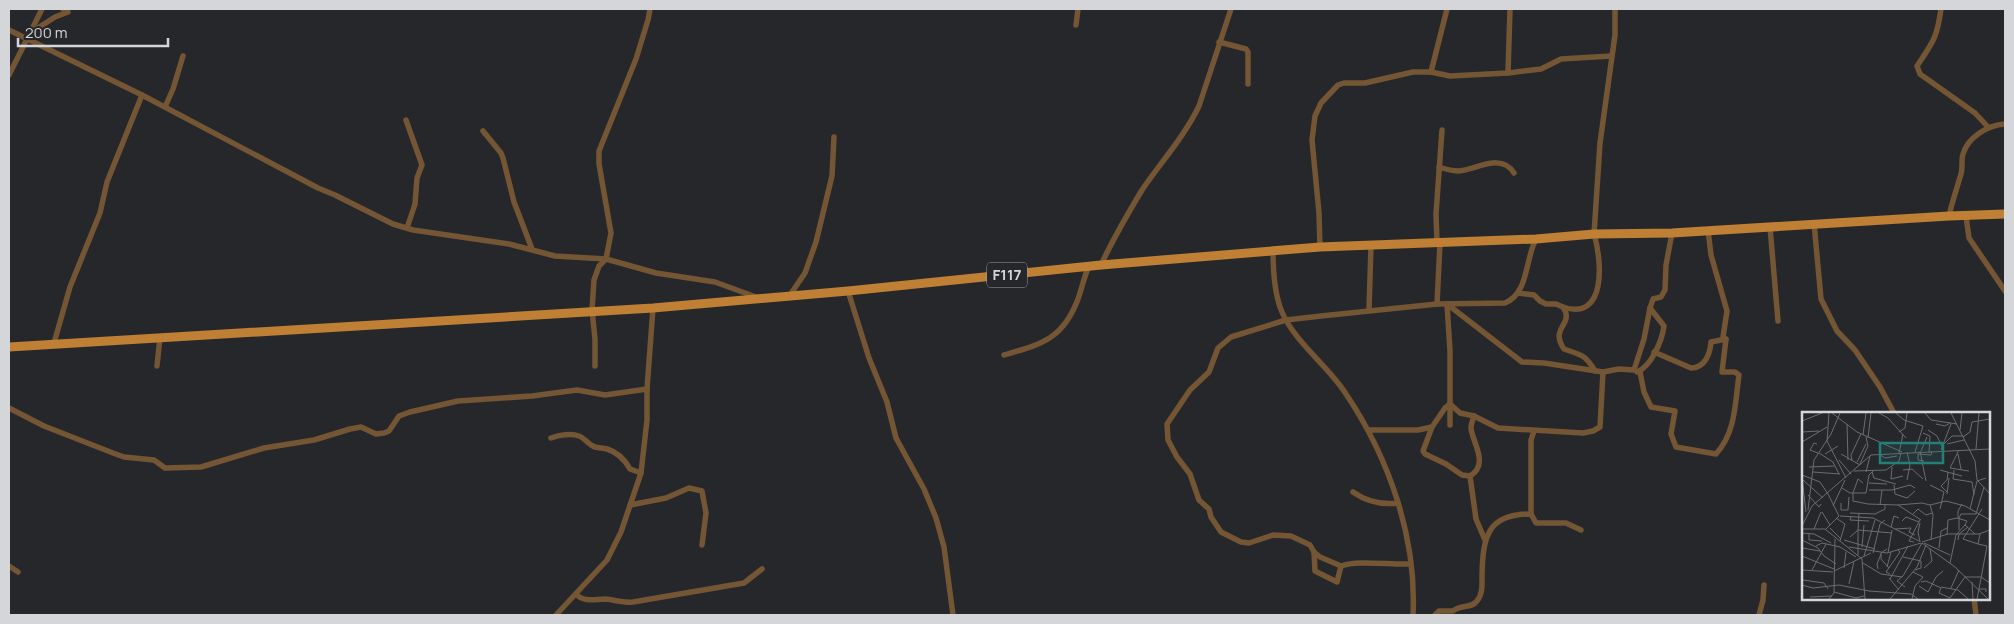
<svg xmlns="http://www.w3.org/2000/svg" width="2014" height="624" font-family="Manrope,sans-serif">
<style>
.lines{fill:none;stroke-linecap:round;stroke-linejoin:round}
.minor{stroke:#745534;stroke-width:5.5}
.primary{stroke:#bf7f34;stroke-width:9}
.labels{text-anchor:middle;stroke-width:5;stroke-linejoin:round;paint-order:stroke}
.shield{fill:#26272b;stroke:#a0a2a5;stroke-width:1}
.shield-label{font-size:15px;font-weight:bold;fill:#d5d6d9}
.inset-road{fill:none;stroke:#6c6d71;stroke-width:1}
.view{fill:#238079;fill-opacity:0.15;stroke:#238079;stroke-width:2.5}
.inset-edge{fill:none;stroke:#d5d6d9;stroke-width:2.5}
</style>
<rect width="100%" height="100%" fill="#26272b"/>
<g class="lines">
<!-- minor -->
<g class="minor">
<path d="M1941,9C1937,38 1933,42 1917,66L1920,74L1975,113L1988,127"/>
<polyline points="1076,25 1078,9"/>
<polyline points="9,30 142,95 318,188 335,195 393,224 413,230 509,244 555,256 606,259 656,273 715,282 756,297"/>
<polyline points="30,33 55,17 68,12 63,9"/>
<polyline points="1219,42 1246,49 1248,52 1248,84"/>
<polyline points="1431,72 1447,9"/>
<polyline points="1508,73 1510,9"/>
<polyline points="9,75 42,9"/>
<polyline points="165,107 173,89 183,56"/>
<polyline points="406,120 422,165 417,178 415,204 407,228"/>
<polyline points="483,131 501,153 503,158 514,202 532,249"/>
<path d="M1439,167C1445,169 1452,171 1459,171C1476,170 1501,152 1514,173"/>
<path d="M1949,216C1952,202 1957,188 1961,174C1963,167 1961,160 1963,154C1968,137 1988,125 2005,124"/>
<polyline points="1966,216 1969,238 2005,291"/>
<polyline points="1814,223 1821,299 1837,331 1855,350 1880,387 1894,413"/>
<polyline points="1770,227 1778,321"/>
<polyline points="1437,242 1436,214 1442,130"/>
<polyline points="1320,247 1319,213 1312,140 1315,116 1321,103 1338,85 1344,83 1365,83 1413,72 1431,72 1450,76 1508,73 1541,69 1561,59 1611,56"/>
<path d="M1273,251C1273,270 1274,289 1280,307C1292,341 1327,364 1346,394C1389,458 1417,538 1413,615"/>
<path d="M1101,265C1113,239 1127,215 1142,190C1161,162 1184,137 1199,106L1231,9"/>
<polyline points="848,291 869,358 887,402 896,438 924,489 936,518 944,547 953,615"/>
<path d="M1518,293L1534,295L1540,301L1546,304H1556L1563,307C1575,325 1549,327 1564,349C1581,355 1585,354 1595,371"/>
<polyline points="790,295 805,273 816,242 832,176 834,137"/>
<polyline points="1437,304 1440,243"/>
<polyline points="1447,304 1522,362 1544,363 1603,372 1619,369 1634,370 1644,339 1650,308 1653,299 1661,297 1665,290 1666,265 1672,233"/>
<polyline points="1447,304 1450,351 1450,425"/>
<path d="M1563,307C1607,322 1602,260 1594,234L1600,143L1615,35V9"/>
<polyline points="1369,310 1371,246"/>
<polyline points="54,343 70,287 100,213 107,182 142,95"/>
<path d="M1654,352L1691,368C1705,368 1710,354 1711,342L1726,339"/>
<path d="M1004,355C1042,344 1063,339 1078,299C1082,288 1084,277 1089,266"/>
<polyline points="157,366 160,337"/>
<polyline points="595,366 595,339 592,310 594,280 599,266 606,259 611,233 599,164 599,151 636,59 648,20 650,9"/>
<path d="M1637,372C1652,366 1662,340 1664,326L1650,308"/>
<path d="M1640,372L1644,392L1651,407L1675,411L1671,434L1676,447L1716,454C1736,432 1735,403 1739,375L1735,372H1722L1726,339L1723,337L1727,311L1711,255L1708,230"/>
<polyline points="9,408 44,426 113,453 124,457 154,460 165,468 201,467 264,448 314,440 350,429 361,427 376,434 384,433 389,431 399,416 410,412 458,401 532,396 577,390 605,395 647,389"/>
<polyline points="1432,427 1423,451 1425,454 1446,464 1462,475 1470,476"/>
<polyline points="1368,430 1418,430 1432,427 1445,408 1450,404 1460,413 1474,416 1498,428 1583,433 1593,431 1600,427 1603,372"/>
<path d="M551,438C559,435 571,433 579,436C585,438 588,445 595,447C599,448 603,448 607,449C617,452 625,460 630,469L641,473"/>
<path d="M1470,476C1490,464 1472,442 1471,428C1471,423 1473,420 1474,416"/>
<polyline points="1470,476 1476,519 1485,540"/>
<path d="M1353,492C1367,502 1381,505 1398,503"/>
<polyline points="630,505 666,498 689,488 702,491 706,513 702,545"/>
<polyline points="1531,514 1531,440 1534,431"/>
<polyline points="1314,552 1315,571 1337,582 1341,566"/>
<path d="M1410,564C1391,565 1357,560 1341,566L1320,557L1314,552L1310,545L1291,536L1273,535L1249,543L1241,542L1221,532L1211,517L1209,509L1199,500L1190,474L1177,457L1168,440L1167,424L1190,390L1209,372L1218,348L1231,337L1286,320L1321,316L1437,304L1505,303C1529,293 1525,259 1536,239"/>
<polyline points="9,566 18,572"/>
<path d="M576,594C584,603 595,599 606,599C615,600 624,603 633,602L744,583L762,569"/>
<polyline points="1974,598 1976,615"/>
<polyline points="556,615 607,560 621,532 641,473 647,420 647,389 653,308"/>
<path d="M1435,615L1439,611H1453C1461,604 1471,609 1477,601C1483,594 1482,584 1482,575C1483,537 1487,514 1531,514L1536,523H1566L1581,530"/>
<polyline points="1759,615 1763,600 1764,585"/>
</g>
<!-- primary -->
<polyline class="primary" points="9,347 653,308 848,291 1101,265 1320,247 1536,239 1594,234 1672,233 1949,216 2005,214"/>
</g>
<g class="labels">
<!-- shield labels -->
<rect class="shield" x="987" y="262.5" width="40" height="25" rx="4"/>
<g class="shield-label">
<text x="1007" y="280">F117</text>
</g>
</g>
<!-- overview -->
<g transform="translate(1802 412)">
<rect width="188" height="188" fill="#26272b"/>
<path class="inset-road" d="M27,1L25,29L44,66M30,1L55,20L100,40M77,1L86,6L104,26M94,1L102,8L121,14L113,40M123,1L129,8L155,12M149,1L173,49L175,68L188,82M0,9L20,1M45,12L46,48M134,12L143,14L148,11M126,18L135,24L140,35M158,18L160,1M0,20L17,19M97,20L103,16L105,1M121,21L128,24L127,41M61,23L64,1M161,25L168,20L170,10L188,7M66,26L69,1M0,30L25,15M15,32L12,31L8,38L16,41M142,32L150,24H160M145,32L162,28M174,37L177,1M139,38L149,12M157,38L148,56L167,59M118,39L124,69M119,39L125,25M105,40L108,53L105,68M17,41L31,50L37,62M97,41L101,22M23,42L36,34M39,42L58,53M77,42L83,46L95,44M156,42L159,57M37,48L49,62M50,49L49,43L59,22M122,49L116,48V42L129,43L130,39M55,50L64,32M58,52L66,34L64,25M7,55L32,54M90,55L89,67L101,64M101,58L110,57L121,67M138,58L160,64M152,58L151,67L170,70L172,83M52,59L84,58L97,49L99,41M11,60L38,62M64,60L68,44M70,60L72,66L94,72M0,63L18,70L26,82M0,66L4,100M1,68L21,86M67,71L85,72M92,73L93,82L105,86L113,79M128,73L142,80L138,97M40,76L48,81H64M67,78H90L108,73L113,76M145,80L139,74L145,68L146,60M51,81V89L66,92M51,81L56,67L61,71M64,81L67,63L71,59M145,82L147,66M6,83L17,95L19,92M39,91V98H46L47,85M66,92L96,93L119,108M78,93L80,78M96,93L120,91L128,93L144,89L163,94L188,108M128,93L131,103L129,128M31,94L43,68M168,97L175,69L184,66M6,98L12,48L29,22L38,1M20,100L28,113M48,101L73,102L83,97V93M57,102L56,118L90,121M111,102L116,97L124,103L130,101M38,104L71,106L117,129M49,104L48,108L67,109M34,106L43,112L38,129M156,106V99L160,92M100,109L104,105L117,110M118,111L116,120L118,130M0,114L10,94L69,43L188,37M89,115L92,104L97,106M28,116L39,127M0,117H23M12,117L19,100M23,117L60,147L63,187M24,117L37,104L26,82M93,117L109,116L107,120L113,123M157,118V106L159,102H174L182,75M0,121L12,122L29,131M7,121V128L20,129M178,122L176,132L185,134M145,123L146,108L155,106L165,109L163,113L173,122M48,125L56,118V143M0,128L16,136L22,144L34,152M42,128L73,137M156,128L157,122L166,115M112,130L107,129L118,108M120,130L146,122H177L188,118M120,131L153,155L186,187M122,131L148,143M176,132L161,127L180,97M14,134L20,131L38,135L54,145M47,135L85,141L119,131M60,135L62,113M0,136L18,139M137,136L139,119L145,116M85,137L79,141V147L87,156M71,141L78,112L83,108M86,141L90,118M0,144L32,157M62,144L73,108M101,145L119,149V156L113,158M61,151L79,162L100,165M148,151L154,123L163,113M85,155L89,140M42,156L44,140M122,156L130,149L128,137M76,157L75,152L79,142M0,158L31,160M10,158L24,132M32,159L69,141M88,162L84,160L98,140L96,138M163,165H179L188,171M87,166L97,178M88,167L106,134M1,168L22,171L26,177M119,170L124,169L139,176M170,170L171,187M47,172L52,149M0,173L11,176L37,173L67,179L109,182L116,187M117,174L126,180L134,165L141,159M103,175L95,169L101,164L120,131M139,175L156,178L166,187M139,176L137,181L148,186M149,176L157,158M177,177L185,134M32,180L54,186L62,184M8,185L30,184M148,186L163,165M27,187L32,181L33,127M88,187L115,155L124,133M110,187L113,174L121,165L111,160M175,187L177,177H184V180"/>
<path class="view" d="M78,31H141V51H78Z"/>
<rect width="188" height="188" class="inset-edge"/>
</g>
<!-- border -->
<rect width="2014" height="624" fill="none" stroke="#d5d6d9" stroke-width="20"/>
<!-- scale -->
<path d="M18 38v8h150v-8" fill="none" stroke="#d5d6d9" stroke-width="2.5"/>
<text x="25" y="38" font-size="15" fill="#d5d6d9" stroke="#26272b" stroke-width="4" paint-order="stroke">200 m</text>
</svg>
